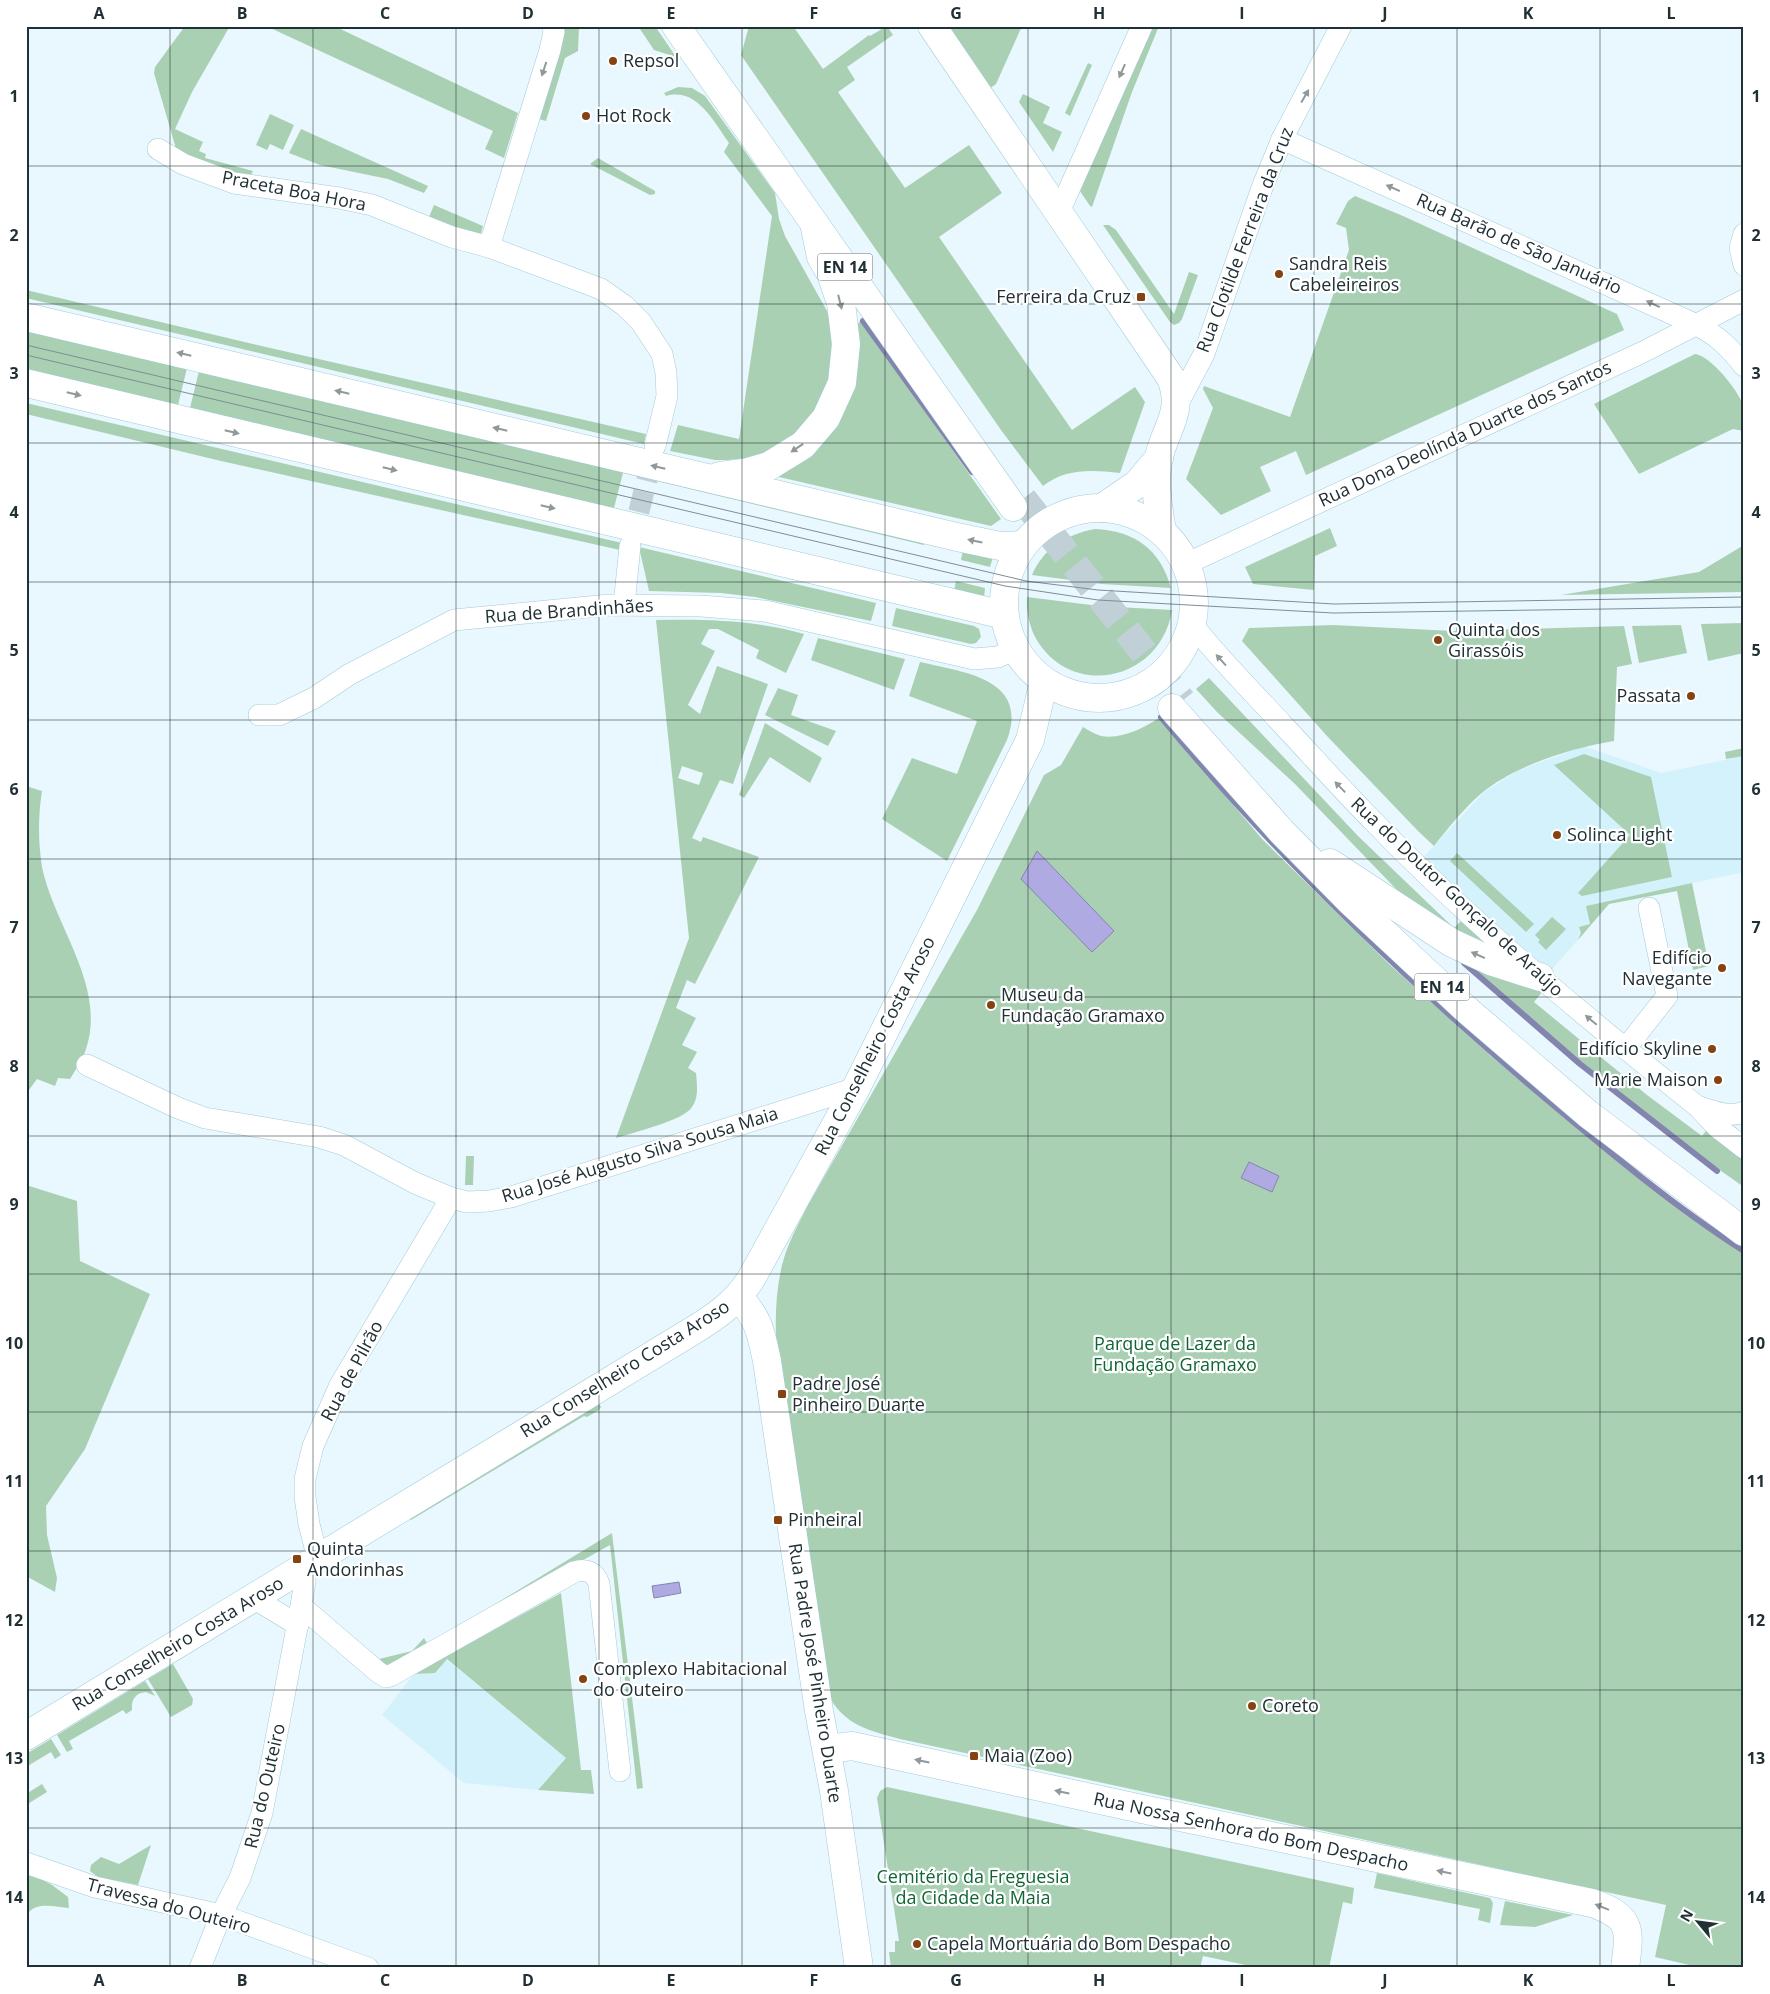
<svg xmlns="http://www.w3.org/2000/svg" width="1770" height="1994" font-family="'Open Sans',sans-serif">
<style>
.built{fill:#d4f2fc}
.green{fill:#aad0b3;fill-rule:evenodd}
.water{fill:#afaae2;stroke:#8485ae}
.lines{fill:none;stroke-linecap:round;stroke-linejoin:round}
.stream{stroke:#8485ae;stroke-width:6}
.minor-tunnel{stroke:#c0d0d6;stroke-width:21;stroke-dasharray:21 11;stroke-linecap:butt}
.trunk-tunnel{stroke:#c0d0d6;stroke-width:28;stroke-dasharray:28 14;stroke-linecap:butt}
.minor-casing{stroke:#a2cbd8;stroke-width:22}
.secondary-casing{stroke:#a2cbd8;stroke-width:29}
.trunk-casing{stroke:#a2cbd8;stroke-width:29}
.minor{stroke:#fff;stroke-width:21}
.secondary{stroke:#fff;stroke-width:28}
.trunk{stroke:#fff;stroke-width:28}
.tram{stroke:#7e8e94;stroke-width:1}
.oneway{fill:#90989a}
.grid{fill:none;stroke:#203035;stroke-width:1;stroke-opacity:0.55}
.poi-dot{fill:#854213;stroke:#fff;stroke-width:2}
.labels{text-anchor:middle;stroke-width:4.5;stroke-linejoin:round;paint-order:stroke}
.shield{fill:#fff;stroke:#636e72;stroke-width:1}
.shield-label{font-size:16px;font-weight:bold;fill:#203035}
.poi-label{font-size:18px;fill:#203035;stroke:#fff;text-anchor:start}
.street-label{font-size:18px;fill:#203035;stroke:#fff}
.park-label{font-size:18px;fill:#106535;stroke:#fff}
.neatline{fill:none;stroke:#203035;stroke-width:2}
.grid-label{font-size:16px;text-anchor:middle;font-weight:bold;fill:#203035}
</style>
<rect width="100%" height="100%" fill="#e8f8fe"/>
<!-- built -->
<g class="built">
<polygon points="1584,746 1661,773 1744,756 1744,872 1586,906 1590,924 1579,927 1581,933 1578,940 1544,978 1419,862 1484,792 1517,771"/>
<polygon points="446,1659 566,1758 538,1790 464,1783 382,1715 414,1674"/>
</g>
<!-- green -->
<g class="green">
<polygon points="185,26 230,26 192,92 175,129 203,142 199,151 206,154 205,158 253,171 248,180 177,152 154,73 155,67"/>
<polygon points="266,26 334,26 518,113 504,158 485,149 493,131"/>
<polygon points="559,26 579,26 578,51 565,58 546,121 535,118"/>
<polygon points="638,26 655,26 676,57 654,50"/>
<path d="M749,26H793L823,69L869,35L870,36L887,26L893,35L847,67L855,80L838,92L905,188L969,145L1002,193L939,237L1072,430L1135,387L1145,402L1120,473C1092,470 1066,468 1043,486L1001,430L741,55Z"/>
<polygon points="949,26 1022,26 996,84 989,89"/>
<polygon points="1150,26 1159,26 1132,92 1092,207 1090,206 1078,188"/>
<polygon points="1088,63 1092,65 1070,116 1065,113"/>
<path d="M678,87L692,88L705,96L775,193L779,219L785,236L827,311L832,328L833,367L821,401L807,422L780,450L756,457L728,460H715L670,451L678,425L739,439L772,216L724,152L729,143C714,122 697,87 666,96L664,93Z"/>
<polygon points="1023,94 1050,107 1043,123 1062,132 1053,152 1019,102"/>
<polygon points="270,114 294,125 283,150 270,144 267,150 256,145"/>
<polygon points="301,129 428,186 424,193 388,179 320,165 289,153"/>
<polygon points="598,158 655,191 655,194 650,195 590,164"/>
<polygon points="1355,196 1403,216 1617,314 1624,330 1306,475 1296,451 1260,467 1271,491 1221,515 1186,479 1213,408 1203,389 1204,386 1290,417 1349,250 1346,228 1336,224 1348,201"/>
<polygon points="434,205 483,226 480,237 427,222"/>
<polygon points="1103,225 1109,225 1116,230 1174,314 1189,272 1198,275 1182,319 1179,323 1174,325 1170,322"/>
<polygon points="26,290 253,344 646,434 644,444 26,298"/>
<polygon points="861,321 1001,519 991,526 779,477 779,471 799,460 856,325"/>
<polygon points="26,330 187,368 178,405 26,370"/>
<path d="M1695,354C1711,356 1740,392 1744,408C1745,414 1744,424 1744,431L1733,429L1639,474L1594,404Z"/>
<polygon points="199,371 925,541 924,545 623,473 614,508 916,580 916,582 190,408"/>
<polygon points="26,403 622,543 620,550 221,461 26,414"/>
<polygon points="1330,528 1337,546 1315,556 1314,590 1253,584 1245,567"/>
<path d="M1095,529C1135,531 1160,549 1171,588L1102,584L1032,575C1043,548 1068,534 1095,529Z"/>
<polygon points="1744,545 1744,592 1561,595 1699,572"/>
<polygon points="639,547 876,603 871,621 755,597 721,593 649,591"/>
<polygon points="963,550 993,557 990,567 961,560"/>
<polygon points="956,581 985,588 984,599 954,591"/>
<path d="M1027,597L1099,606L1172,610C1161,682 1068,701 1034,635C1029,623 1026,610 1027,597Z"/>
<polygon points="896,608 974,626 979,629 981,637 976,643 971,644 892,626"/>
<path d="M656,620C705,619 756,620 804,634L786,673L756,658L759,650L718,629H709L701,644L715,651L688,705L700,714L717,666L768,684L733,784L720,780L692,838L701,842L703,837L759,857L695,984L687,980L676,1008L696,1018L682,1045L697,1052L688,1068L696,1073C697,1085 699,1097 692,1107C685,1120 631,1133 616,1138L689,938ZM682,766L703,773L699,785L678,778Z"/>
<polygon points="1744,623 1744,653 1708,661 1701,624"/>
<path d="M1333,625L1453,631L1624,626L1632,664L1617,667L1614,741C1571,748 1517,765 1483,792C1465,807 1449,827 1434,846L1419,832L1327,736L1242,641L1249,628Z"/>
<polygon points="1681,625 1687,653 1639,663 1632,626"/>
<polygon points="818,638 905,659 894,690 811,660"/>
<path d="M920,662C962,672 1030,678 1007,740L947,861L882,819L912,758L957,774L977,721L909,696Z"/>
<polygon points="1209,678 1358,836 1454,928 1462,920 1496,953 1415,907 1397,890 1295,784 1217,712 1196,689"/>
<polygon points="778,688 798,695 791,715 836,731 828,746 765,715"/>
<path d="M1159,718L1263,840L1389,964L1491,1056L1595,1143L1647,1184L1744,1254V1968H1702L1655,1957L1666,1905L900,1739C871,1731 846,1726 830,1698L776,1337C775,1306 777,1273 789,1244C794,1231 802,1218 808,1205L977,910L1044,775L1061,765L1083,727C1088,730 1095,734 1101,736C1120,740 1144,728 1159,718Z"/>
<polygon points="765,723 822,758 810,783 770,757 744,798 739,795"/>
<polygon points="1744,748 1744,756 1726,759 1725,752"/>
<polygon points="1584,754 1651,777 1672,877 1582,896 1578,893 1630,835 1554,765"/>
<path d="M26,786L42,791C38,816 38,841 42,867C54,926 107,986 86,1049C83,1059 76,1069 70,1079L58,1078L55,1086L37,1079L26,1094Z"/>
<polygon points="1457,853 1534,924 1526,932 1450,861"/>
<polygon points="1692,883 1709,966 1693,970 1677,891 1609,904 1578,940 1581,933 1579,927 1590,924 1586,906"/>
<polygon points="1552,917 1566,929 1546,950 1538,942 1540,940 1535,935"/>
<path d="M1466,961L1522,979L1542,992L1534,1002L1647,1095L1702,1136L1709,1127L1744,1158V1187C1645,1120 1555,1040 1466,961Z"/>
<polygon points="466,1156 474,1156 473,1185 465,1185"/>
<polygon points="26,1185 77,1201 80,1261 150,1294 85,1449 46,1506 47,1535 57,1578 55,1592 26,1576"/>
<polygon points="599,1404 601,1407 599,1410 587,1417 584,1416 411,1520 410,1519"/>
<polygon points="612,1533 643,1788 637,1789 610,1545 395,1665 387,1666 313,1606 313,1603 379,1659 412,1651 424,1638 428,1645"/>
<polygon points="561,1593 581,1770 591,1770 594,1794 538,1790 566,1758 447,1659 435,1673 414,1674"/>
<polygon points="173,1664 193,1699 192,1705 171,1717 148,1679"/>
<path d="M145,1681L155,1696L146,1692C135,1693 131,1700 132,1710L126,1714L123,1710L69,1741L73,1749L67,1752L57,1735Z"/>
<polygon points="51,1739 61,1755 55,1759 51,1752 26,1767 26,1754"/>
<polygon points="42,1784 47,1792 26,1805 26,1794"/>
<polygon points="887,1787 1354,1888 1352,1904 1343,1902 1329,1968 1260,1968 1203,1956 1200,1968 891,1968 889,1952 895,1952 895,1941 899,1941 877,1798 880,1791"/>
<polygon points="151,1845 138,1885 98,1877 90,1871 91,1865 101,1857 119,1864"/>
<path d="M26,1871L52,1885L68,1897L69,1908C55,1907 33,1900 26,1917Z"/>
<polygon points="1377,1873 1490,1898 1493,1903 1490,1923 1478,1920 1480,1909 1374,1888"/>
<polygon points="1505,1901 1573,1915 1535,1927 1500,1925"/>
</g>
<!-- water -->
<g class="water">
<polygon points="1037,851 1114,931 1092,952 1021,879"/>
<polygon points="1249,1162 1279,1176 1272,1192 1241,1178"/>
<polygon points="679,1582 681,1593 654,1598 652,1586"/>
</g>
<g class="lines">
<!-- stream -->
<g class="stream">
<polyline points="863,321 972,472"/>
<path d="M1161,717C1273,853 1399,974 1533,1088C1601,1145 1669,1203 1744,1251"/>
<polyline points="1464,963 1580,1064 1717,1171"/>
</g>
<!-- minor-tunnel -->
<polyline class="minor-tunnel" points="631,543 654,451"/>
<!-- trunk-tunnel -->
<polyline class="trunk-tunnel" points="1023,499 1182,701"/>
<!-- minor casing -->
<g class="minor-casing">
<g id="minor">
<polyline points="553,26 554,32 550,50 489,247 601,289 625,306 641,322 662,354 666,373 667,396 655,446"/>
<path d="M1282,139L1697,325C1718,336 1730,348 1744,366"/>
<polyline points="158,149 183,164 234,183 339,198 372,205 452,237 489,247"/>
<polyline points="1059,212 1142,26"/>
<polyline points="1744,234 1740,248 1744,265"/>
<polyline points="1176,407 1204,354 1262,188 1282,139 1341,26"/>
<polyline points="1186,564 1643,352 1744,300"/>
<polyline points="624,605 630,546"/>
<path d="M1192,624C1221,661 1252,691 1283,725C1314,758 1344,792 1376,824C1475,926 1586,1018 1697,1106L1717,1127L1744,1148"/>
<polyline points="259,715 279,715 314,698 350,674 454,620 609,605 701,606 765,611 974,659 998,657 1015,649"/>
<polyline points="1625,1049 1667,996 1649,908"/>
<polyline points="87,1065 178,1108 205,1118 319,1137 344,1145 415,1183 451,1198 467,1202 489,1201 511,1197 856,1088"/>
<path d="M1697,1106C1712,1111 1729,1118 1744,1112"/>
<polyline points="318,1559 309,1524 305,1497 305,1479 313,1446 340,1385 451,1198"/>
<polyline points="253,1598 298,1625"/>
<path d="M301,1606L378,1672L386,1677L390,1676L574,1572C586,1568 595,1572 599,1584L620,1771"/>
<polyline points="26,1863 95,1887 221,1915 368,1968"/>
<polyline points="200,1968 221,1915 240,1878 262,1813 301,1606 305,1581 304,1567"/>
</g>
</g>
<!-- secondary casing -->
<g class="secondary-casing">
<g id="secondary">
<path d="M932,26L1171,378C1185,413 1164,429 1158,461C1154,484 1158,507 1162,531"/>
<polyline points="26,317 957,537 1000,546 1023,545"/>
<polyline points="26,383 1004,615"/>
<polyline points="719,476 748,472 769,466 803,445 826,418 842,383 846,344 841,303 831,274 821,257 814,223"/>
<circle cx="1099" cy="603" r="95"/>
<polyline points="1102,508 1137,484 1159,458"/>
<path d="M738,1297C759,1318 761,1333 767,1361L819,1711L834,1791L859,1968"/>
<path d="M26,1736L689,1333C714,1318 735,1304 751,1279L856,1088L1030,740L1044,681"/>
<path d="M828,1749L852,1746L1142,1809L1592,1903C1633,1917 1630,1930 1625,1968"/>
</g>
</g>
<!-- trunk casing -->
<g class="trunk-casing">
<g id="trunk">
<polyline points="676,26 1013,507"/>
<polyline points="1172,708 1282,832 1351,902 1468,1011 1588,1114 1744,1232"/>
<polyline points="1330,863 1452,943 1493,962 1540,977"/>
</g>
</g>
<!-- minor -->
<use href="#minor" class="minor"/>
<!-- secondary -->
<use href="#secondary" class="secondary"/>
<!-- trunk -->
<use href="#trunk" class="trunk"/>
<!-- tram -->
<g class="tram">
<polyline points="26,345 1026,581 1098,590 1334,604 1744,597"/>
<polyline points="26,355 1005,586 1098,600 1333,613 1744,607"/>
</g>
</g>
<!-- one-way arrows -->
<defs><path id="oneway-solid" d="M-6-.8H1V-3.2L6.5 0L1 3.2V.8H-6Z" transform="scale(1.25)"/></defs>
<g class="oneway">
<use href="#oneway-solid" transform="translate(544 69) rotate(108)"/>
<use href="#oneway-solid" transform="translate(1122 71) rotate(114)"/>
<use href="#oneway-solid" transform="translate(1305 96) rotate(-60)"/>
<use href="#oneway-solid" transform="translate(1393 188) rotate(-156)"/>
<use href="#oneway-solid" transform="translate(840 302) rotate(76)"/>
<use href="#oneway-solid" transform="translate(1653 304) rotate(-155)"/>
<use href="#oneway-solid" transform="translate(184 354) rotate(-167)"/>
<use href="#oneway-solid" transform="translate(342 392) rotate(-167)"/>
<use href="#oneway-solid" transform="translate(74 394) rotate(13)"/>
<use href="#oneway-solid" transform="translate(500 429) rotate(-167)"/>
<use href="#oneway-solid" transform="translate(232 432) rotate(13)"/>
<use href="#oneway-solid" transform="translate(797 448) rotate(146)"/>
<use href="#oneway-solid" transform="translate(658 467) rotate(-167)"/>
<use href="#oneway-solid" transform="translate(390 469) rotate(13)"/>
<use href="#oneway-solid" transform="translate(548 507) rotate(13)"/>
<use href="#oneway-solid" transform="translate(975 541) rotate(-168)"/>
<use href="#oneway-solid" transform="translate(1221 660) rotate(-132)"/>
<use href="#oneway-solid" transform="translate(1340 787) rotate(-134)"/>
<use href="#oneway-solid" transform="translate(1478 955) rotate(-156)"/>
<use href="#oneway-solid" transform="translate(1591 1020) rotate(-140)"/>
<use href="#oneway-solid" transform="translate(922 1761) rotate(-168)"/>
<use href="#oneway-solid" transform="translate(1062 1792) rotate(-168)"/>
<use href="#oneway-solid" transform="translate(1444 1872) rotate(-168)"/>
<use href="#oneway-solid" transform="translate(1602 1907) rotate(-158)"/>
</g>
<!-- grid -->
<path class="grid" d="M170,26V1968M313,26V1968M456,26V1968M599,26V1968M742,26V1968M885,26V1968M1028,26V1968M1171,26V1968M1314,26V1968M1457,26V1968M1600,26V1968M26,166H1744M26,304H1744M26,443H1744M26,582H1744M26,720H1744M26,859H1744M26,997H1744M26,1136H1744M26,1274H1744M26,1412H1744M26,1551H1744M26,1690H1744M26,1828H1744"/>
<!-- markers -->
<g class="poi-dot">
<circle cx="613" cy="61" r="5"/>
<circle cx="586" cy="116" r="5"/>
<circle cx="1279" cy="274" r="5"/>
<rect x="1136" y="292" width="10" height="10" rx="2.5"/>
<circle cx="1438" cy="640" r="5"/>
<circle cx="1691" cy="696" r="5"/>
<circle cx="1557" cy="835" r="5"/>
<circle cx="1722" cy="968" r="5"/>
<circle cx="991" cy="1005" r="5"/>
<circle cx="1712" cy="1049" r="5"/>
<circle cx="1718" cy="1080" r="5"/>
<rect x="777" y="1389" width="10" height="10" rx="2.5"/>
<rect x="773" y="1515" width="10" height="10" rx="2.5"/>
<rect x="292" y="1554" width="10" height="10" rx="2.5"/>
<circle cx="583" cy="1679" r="5"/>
<circle cx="1252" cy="1706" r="5"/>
<rect x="969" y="1751" width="10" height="10" rx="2.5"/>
<circle cx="917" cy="1944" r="5"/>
</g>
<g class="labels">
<!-- shield labels -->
<g class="shield">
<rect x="817.5" y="253.5" width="55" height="27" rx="4"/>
<rect x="1414.5" y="973.5" width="55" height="27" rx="4"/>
</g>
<g class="shield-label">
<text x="845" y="273">EN 14</text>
<text x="1442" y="993">EN 14</text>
</g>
<!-- poi labels -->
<g class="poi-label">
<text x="623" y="67">Repsol</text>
<text x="596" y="122">Hot Rock</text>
<text x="1289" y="270">Sandra Reis<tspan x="1289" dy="21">Cabeleireiros</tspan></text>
<text x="1131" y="303" text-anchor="end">Ferreira da Cruz</text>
<text x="1448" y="636">Quinta dos<tspan x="1448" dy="21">Girassóis</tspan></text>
<text x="1681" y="702" text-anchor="end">Passata</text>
<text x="1567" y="841">Solinca Light</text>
<text x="1712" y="964" text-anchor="end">Edifício<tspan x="1712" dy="21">Navegante</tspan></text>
<text x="1001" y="1001">Museu da<tspan x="1001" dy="21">Fundação Gramaxo</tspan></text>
<text x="1702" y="1055" text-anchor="end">Edifício Skyline</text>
<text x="1708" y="1086" text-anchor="end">Marie Maison</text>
<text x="792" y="1390">Padre José<tspan x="792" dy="21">Pinheiro Duarte</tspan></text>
<text x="788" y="1526">Pinheiral</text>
<text x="307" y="1555">Quinta<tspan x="307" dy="21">Andorinhas</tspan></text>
<text x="593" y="1675">Complexo Habitacional<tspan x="593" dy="21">do Outeiro</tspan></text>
<text x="1262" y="1712">Coreto</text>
<text x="984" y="1762">Maia (Zoo)</text>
<text x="927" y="1950">Capela Mortuária do Bom Despacho</text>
</g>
<!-- street labels -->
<g class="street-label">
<text transform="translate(294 191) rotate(11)" y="6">Praceta Boa Hora</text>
<text transform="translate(1245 240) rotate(-69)" y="6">Rua Clotilde Ferreira da Cruz</text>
<text transform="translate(1519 244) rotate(24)" y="6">Rua Barão de São Januário</text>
<text transform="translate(1465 434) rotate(-25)" y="6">Rua Dona Deolínda Duarte dos Santos</text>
<text transform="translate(569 611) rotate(-4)" y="6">Rua de Brandinhães</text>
<text transform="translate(1457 897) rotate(43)" y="6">Rua do Doutor Gonçalo de Araújo</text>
<text transform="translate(875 1046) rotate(-63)" y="6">Rua Conselheiro Costa Aroso</text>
<text transform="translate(640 1155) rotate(-17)" y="6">Rua José Augusto Silva Sousa Maia</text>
<text transform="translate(625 1369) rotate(-32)" y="6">Rua Conselheiro Costa Aroso</text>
<text transform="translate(352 1371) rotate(-62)" y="6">Rua de Pilrão</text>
<text transform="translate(178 1644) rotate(-31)" y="6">Rua Conselheiro Costa Aroso</text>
<text transform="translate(815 1673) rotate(81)" y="6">Rua Padre José Pinheiro Duarte</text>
<text transform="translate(265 1786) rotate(-77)" y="6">Rua do Outeiro</text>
<text transform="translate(1251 1832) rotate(12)" y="6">Rua Nossa Senhora do Bom Despacho</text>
<text transform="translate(169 1906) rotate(15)" y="6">Travessa do Outeiro</text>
</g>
<!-- park labels -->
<g class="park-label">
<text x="1175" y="1350">Parque de Lazer da<tspan x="1175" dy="21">Fundação Gramaxo</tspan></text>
<text x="973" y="1883">Cemitério da Freguesia<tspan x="973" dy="21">da Cidade da Maia</tspan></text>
</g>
</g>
<!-- border -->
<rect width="1770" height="1994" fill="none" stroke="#ffffff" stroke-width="55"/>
<!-- north arrow -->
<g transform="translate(1698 1922) rotate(299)" stroke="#ffffff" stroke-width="4" paint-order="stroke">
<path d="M0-4L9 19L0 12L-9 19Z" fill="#203035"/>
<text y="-8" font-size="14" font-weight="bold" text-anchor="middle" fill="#203035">N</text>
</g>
<rect x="28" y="28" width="1714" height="1938" class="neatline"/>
<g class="grid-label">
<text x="99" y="19">A</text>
<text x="242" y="19">B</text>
<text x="385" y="19">C</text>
<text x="528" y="19">D</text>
<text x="671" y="19">E</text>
<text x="814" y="19">F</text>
<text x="956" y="19">G</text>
<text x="1099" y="19">H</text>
<text x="1242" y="19">I</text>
<text x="1385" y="19">J</text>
<text x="1528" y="19">K</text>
<text x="1671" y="19">L</text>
<text x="14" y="102">1</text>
<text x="1756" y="102">1</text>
<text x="14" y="241">2</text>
<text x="1756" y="241">2</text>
<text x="14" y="379">3</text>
<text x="1756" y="379">3</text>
<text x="14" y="518">4</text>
<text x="1756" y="518">4</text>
<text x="14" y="656">5</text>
<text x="1756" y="656">5</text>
<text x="14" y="795">6</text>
<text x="1756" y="795">6</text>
<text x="14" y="933">7</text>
<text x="1756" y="933">7</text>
<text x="14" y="1072">8</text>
<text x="1756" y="1072">8</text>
<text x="14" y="1210">9</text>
<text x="1756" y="1210">9</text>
<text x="14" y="1349">10</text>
<text x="1756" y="1349">10</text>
<text x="14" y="1487">11</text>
<text x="1756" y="1487">11</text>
<text x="14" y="1626">12</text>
<text x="1756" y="1626">12</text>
<text x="14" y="1764">13</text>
<text x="1756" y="1764">13</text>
<text x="14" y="1903">14</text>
<text x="1756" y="1903">14</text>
<text x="99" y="1986">A</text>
<text x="242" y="1986">B</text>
<text x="385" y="1986">C</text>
<text x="528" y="1986">D</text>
<text x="671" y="1986">E</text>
<text x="814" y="1986">F</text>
<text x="956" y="1986">G</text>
<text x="1099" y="1986">H</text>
<text x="1242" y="1986">I</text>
<text x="1385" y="1986">J</text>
<text x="1528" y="1986">K</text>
<text x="1671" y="1986">L</text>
</g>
</svg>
